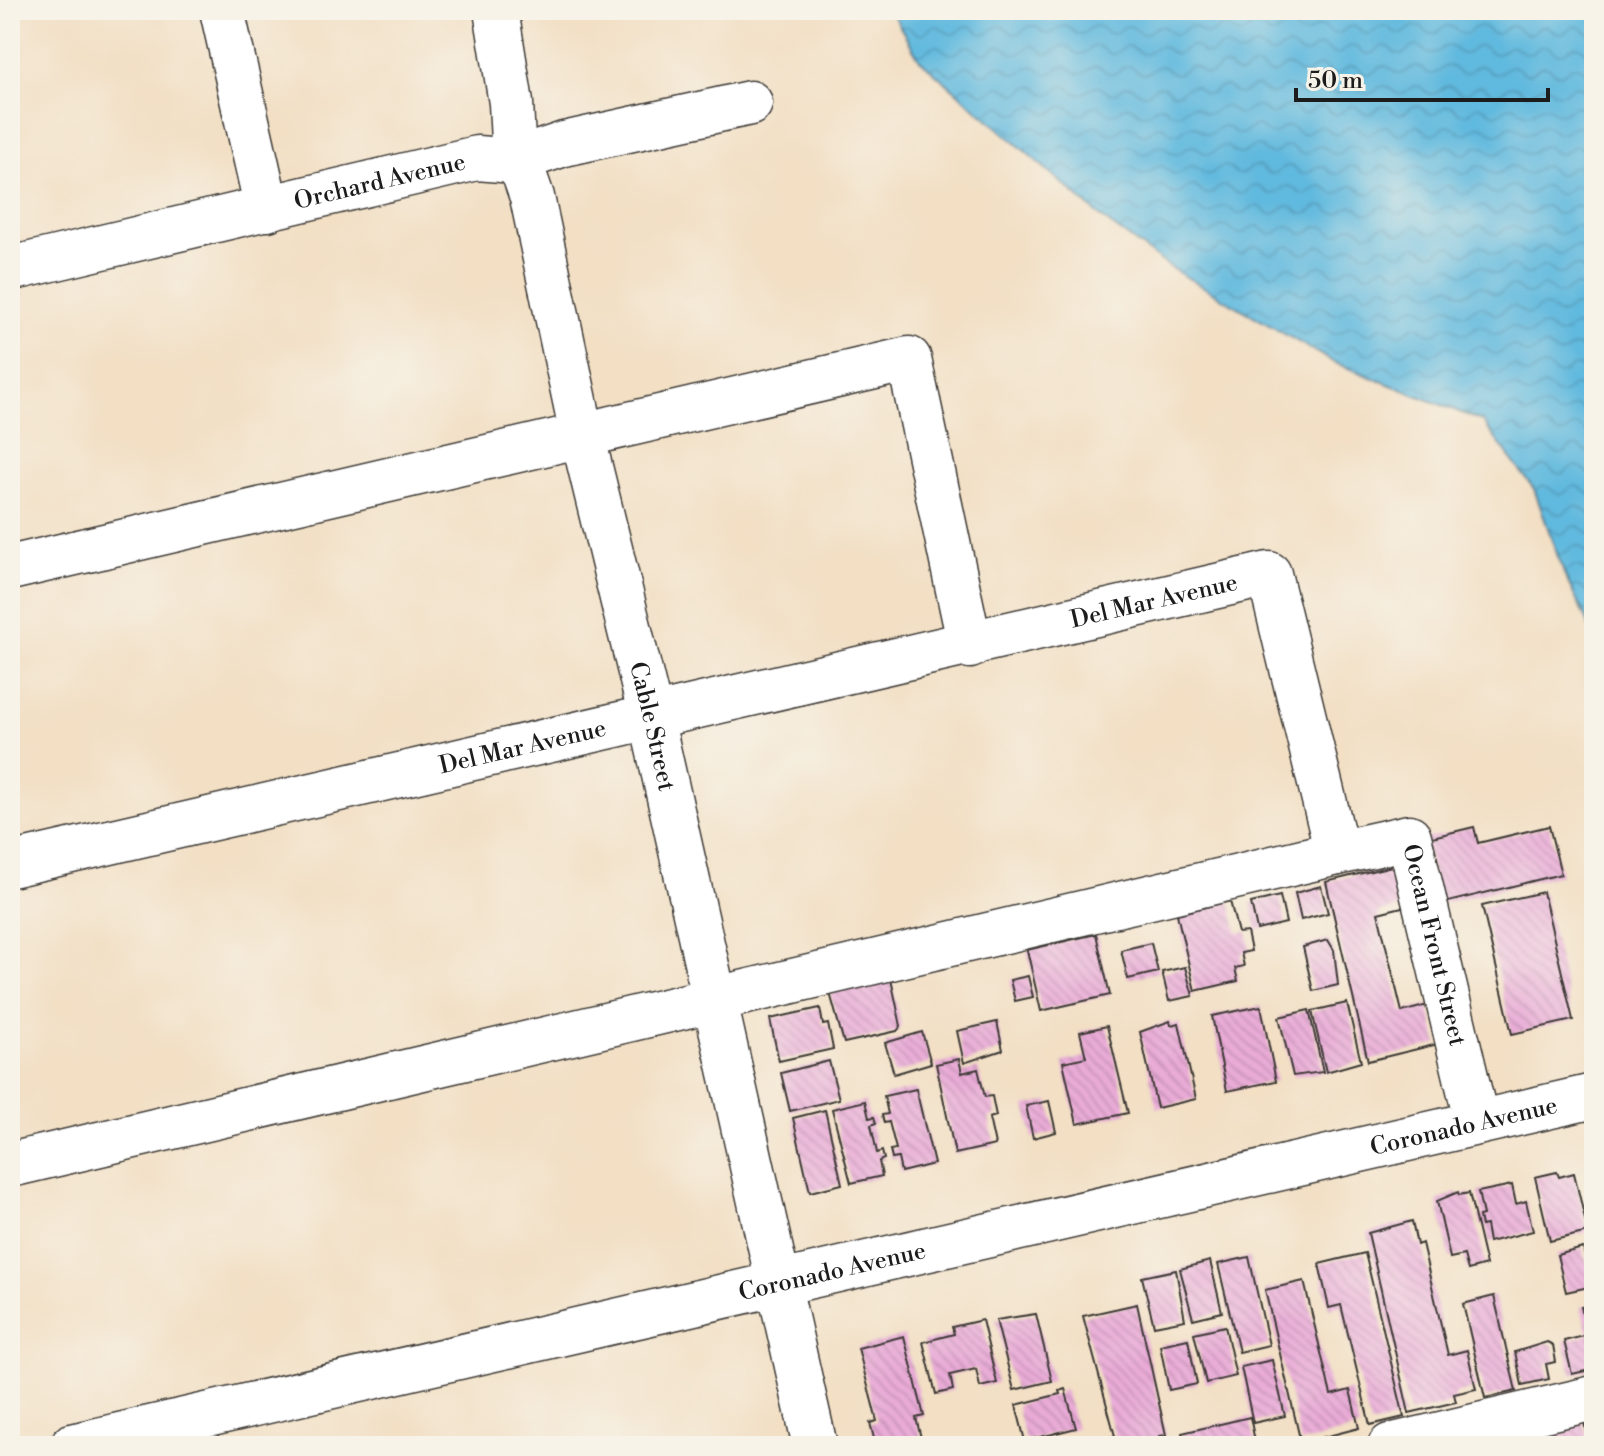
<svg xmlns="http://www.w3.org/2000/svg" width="1604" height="1456" font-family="'Libre Bodoni',serif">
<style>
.water{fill:url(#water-waves);stroke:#3e6a7d;stroke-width:2}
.building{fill:url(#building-back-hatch)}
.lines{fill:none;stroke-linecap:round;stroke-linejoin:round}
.minor-casing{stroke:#3c3935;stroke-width:47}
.minor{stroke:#fff;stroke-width:44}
.labels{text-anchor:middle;stroke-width:6;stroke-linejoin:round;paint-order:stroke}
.street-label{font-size:24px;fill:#1c1c1c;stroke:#f7f3e8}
</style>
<defs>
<pattern id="water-waves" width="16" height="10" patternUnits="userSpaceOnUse" patternTransform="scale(2)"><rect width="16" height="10" fill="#61b9de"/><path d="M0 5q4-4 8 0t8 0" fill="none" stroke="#549ebe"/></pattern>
<pattern id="building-back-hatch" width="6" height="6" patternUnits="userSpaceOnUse" patternTransform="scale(2)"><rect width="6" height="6" fill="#e9abd7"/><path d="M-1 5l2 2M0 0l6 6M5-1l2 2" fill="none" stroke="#c793b8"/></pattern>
</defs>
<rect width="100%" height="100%" fill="#f7f3e8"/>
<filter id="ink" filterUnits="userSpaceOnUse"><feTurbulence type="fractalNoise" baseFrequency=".0125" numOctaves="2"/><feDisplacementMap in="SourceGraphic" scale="16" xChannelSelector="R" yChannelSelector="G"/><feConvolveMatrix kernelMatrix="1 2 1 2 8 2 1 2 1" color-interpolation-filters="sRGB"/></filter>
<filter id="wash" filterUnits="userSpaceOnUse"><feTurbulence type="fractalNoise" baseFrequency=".006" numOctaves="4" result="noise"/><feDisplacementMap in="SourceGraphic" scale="32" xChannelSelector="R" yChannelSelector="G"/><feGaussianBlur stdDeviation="1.8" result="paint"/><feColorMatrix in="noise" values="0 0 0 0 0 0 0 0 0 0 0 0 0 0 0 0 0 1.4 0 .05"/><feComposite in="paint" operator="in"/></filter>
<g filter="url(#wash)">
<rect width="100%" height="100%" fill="#f2dfc4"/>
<!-- water -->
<polygon class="water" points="890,10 1594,10 1594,636 1565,576 1534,489 1482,421 1333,362 1174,270 1108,223 920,60"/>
<g id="blocks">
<!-- building -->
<g class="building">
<polygon points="1549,826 1561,874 1440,904 1424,839 1474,827 1478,843"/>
<polygon points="1396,865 1406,906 1378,913 1402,1012 1428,1005 1438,1044 1368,1061 1326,882"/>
<polygon points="1321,886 1328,913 1301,920 1295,893"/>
<polygon points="1543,892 1573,1020 1512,1034 1482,906"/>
<polygon points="1280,896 1286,923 1257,930 1251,903"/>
<polygon points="1230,901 1238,933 1247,932 1251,951 1241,953 1244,966 1235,968 1238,981 1195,991 1177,914"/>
<polygon points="1096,934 1110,995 1041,1011 1027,950"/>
<polygon points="1328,940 1334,950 1338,985 1313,991 1303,947"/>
<polygon points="1151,943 1158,972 1128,979 1121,950"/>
<polygon points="1185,967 1193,996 1169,1001 1162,972"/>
<polygon points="1028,976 1033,997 1015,1001 1010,980"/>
<polygon points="891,979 901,1026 897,1031 844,1043 830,993"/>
<polygon points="1347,1003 1361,1062 1326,1072 1312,1011"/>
<polygon points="1261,1006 1276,1081 1227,1091 1212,1016"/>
<polygon points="820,1008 823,1025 828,1024 833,1049 779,1061 770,1019"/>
<polygon points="1309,1010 1323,1072 1293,1076 1279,1017"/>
<polygon points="1170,1021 1171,1025 1179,1023 1196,1099 1157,1108 1140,1032"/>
<polygon points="997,1022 1003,1050 964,1063 957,1031"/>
<polygon points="1107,1026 1128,1113 1077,1124 1063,1062 1086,1057 1080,1032"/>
<polygon points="922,1032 931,1063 894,1074 885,1043"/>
<polygon points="959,1059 962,1073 978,1069 985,1097 992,1096 996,1116 989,1118 995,1145 955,1154 936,1064"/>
<polygon points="829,1061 839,1099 790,1111 781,1073"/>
<polygon points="916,1089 934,1164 901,1172 898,1158 892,1159 890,1150 896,1149 889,1122 884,1123 882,1115 888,1114 884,1096"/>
<polygon points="865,1101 869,1118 874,1117 876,1123 871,1125 877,1153 882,1151 884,1159 879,1161 882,1176 851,1183 832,1109"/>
<polygon points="1049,1101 1056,1132 1033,1138 1026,1106"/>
<polygon points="825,1110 842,1184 810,1192 793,1118"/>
<polygon points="1557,1172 1559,1177 1574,1173 1588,1232 1550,1241 1535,1177"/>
<polygon points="1512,1185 1516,1204 1526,1201 1533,1231 1489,1242 1486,1225 1481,1226 1479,1216 1483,1215 1478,1192"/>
<polygon points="1458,1192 1459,1195 1469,1193 1486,1265 1468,1270 1464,1255 1450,1258 1437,1201"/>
<polygon points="1412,1221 1417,1245 1422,1243 1448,1355 1467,1350 1476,1389 1454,1394 1456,1402 1409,1413 1368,1233"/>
<polygon points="1583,1248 1593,1286 1566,1292 1557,1255"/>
<polygon points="1365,1253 1404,1417 1370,1425 1341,1305 1329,1308 1319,1264"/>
<polygon points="1249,1257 1269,1345 1239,1352 1218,1264"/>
<polygon points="1210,1261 1222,1312 1193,1319 1180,1269"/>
<polygon points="1176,1270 1185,1320 1154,1326 1142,1277"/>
<polygon points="1304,1281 1331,1395 1350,1390 1359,1428 1301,1443 1265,1290"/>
<polygon points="1494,1296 1516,1391 1485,1398 1463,1304"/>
<polygon points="1137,1304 1166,1435 1159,1436 1161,1446 1105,1446 1103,1439 1115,1436 1083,1316"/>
<polygon points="1594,1304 1594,1369 1572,1374 1564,1341 1588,1335 1581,1307"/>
<polygon points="1036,1314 1052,1381 1014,1390 996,1320"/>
<polygon points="982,1320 997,1383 980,1387 976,1369 950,1375 953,1390 936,1394 923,1342 954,1334 952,1327"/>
<polygon points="1225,1326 1236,1376 1206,1383 1194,1333"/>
<polygon points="904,1336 924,1416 916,1418 923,1446 876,1446 870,1423 877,1421 858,1348"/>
<polygon points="1188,1339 1197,1384 1169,1390 1160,1345"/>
<polygon points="1547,1342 1553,1345 1556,1362 1546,1364 1549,1379 1522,1385 1515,1352"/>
<polygon points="1272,1360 1285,1416 1253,1423 1241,1367"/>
<polygon points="1065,1389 1076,1428 1025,1441 1016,1405 1060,1394 1059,1391"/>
<polygon points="1250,1417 1256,1446 1185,1446 1182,1433"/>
<polygon points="1583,1417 1589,1446 1536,1446 1532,1428"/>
<polygon points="1524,1427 1528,1446 1457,1446"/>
</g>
</g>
</g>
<g filter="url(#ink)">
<use href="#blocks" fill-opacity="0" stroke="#3c3935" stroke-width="2"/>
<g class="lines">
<!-- minor casing -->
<g class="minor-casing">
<g id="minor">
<polyline points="222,10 267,209"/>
<path id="s1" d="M496,10L511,103L514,161L524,174L532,197L582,434L651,717L815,1446"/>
<path id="s2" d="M10,269L477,158L514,161L564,144L750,103"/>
<polyline points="10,568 909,359 970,646"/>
<path id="s3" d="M10,865L1269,574L1337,853L1409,837L1477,1123"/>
<polyline points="10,1165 1337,853"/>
<path id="s4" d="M72,1446L1594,1096"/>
<polyline points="1390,1446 1594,1398"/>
</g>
</g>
<!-- minor -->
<use href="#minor" class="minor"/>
</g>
</g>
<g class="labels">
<!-- street labels -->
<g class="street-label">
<text dy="8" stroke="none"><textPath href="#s2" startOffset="380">Orchard Avenue</textPath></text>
<text dy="8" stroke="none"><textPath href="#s3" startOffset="1174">Del Mar Avenue</textPath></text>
<text dy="8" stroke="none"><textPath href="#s1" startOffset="736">Cable Street</textPath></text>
<text dy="8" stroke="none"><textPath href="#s3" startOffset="526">Del Mar Avenue</textPath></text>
<text dy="8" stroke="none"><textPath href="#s3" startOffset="1764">Ocean Front Street</textPath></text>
<text dy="8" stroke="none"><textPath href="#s4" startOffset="1428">Coronado Avenue</textPath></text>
<text dy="8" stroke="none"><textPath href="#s4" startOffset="780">Coronado Avenue</textPath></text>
</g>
</g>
<!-- margin -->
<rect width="1604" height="1456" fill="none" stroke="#f7f3e8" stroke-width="40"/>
<!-- scale -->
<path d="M1296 88v12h252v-12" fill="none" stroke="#1c1c1c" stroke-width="4"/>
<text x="1308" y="88" font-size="24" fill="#1c1c1c" stroke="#f7f3e8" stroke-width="6" paint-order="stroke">50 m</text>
</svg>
